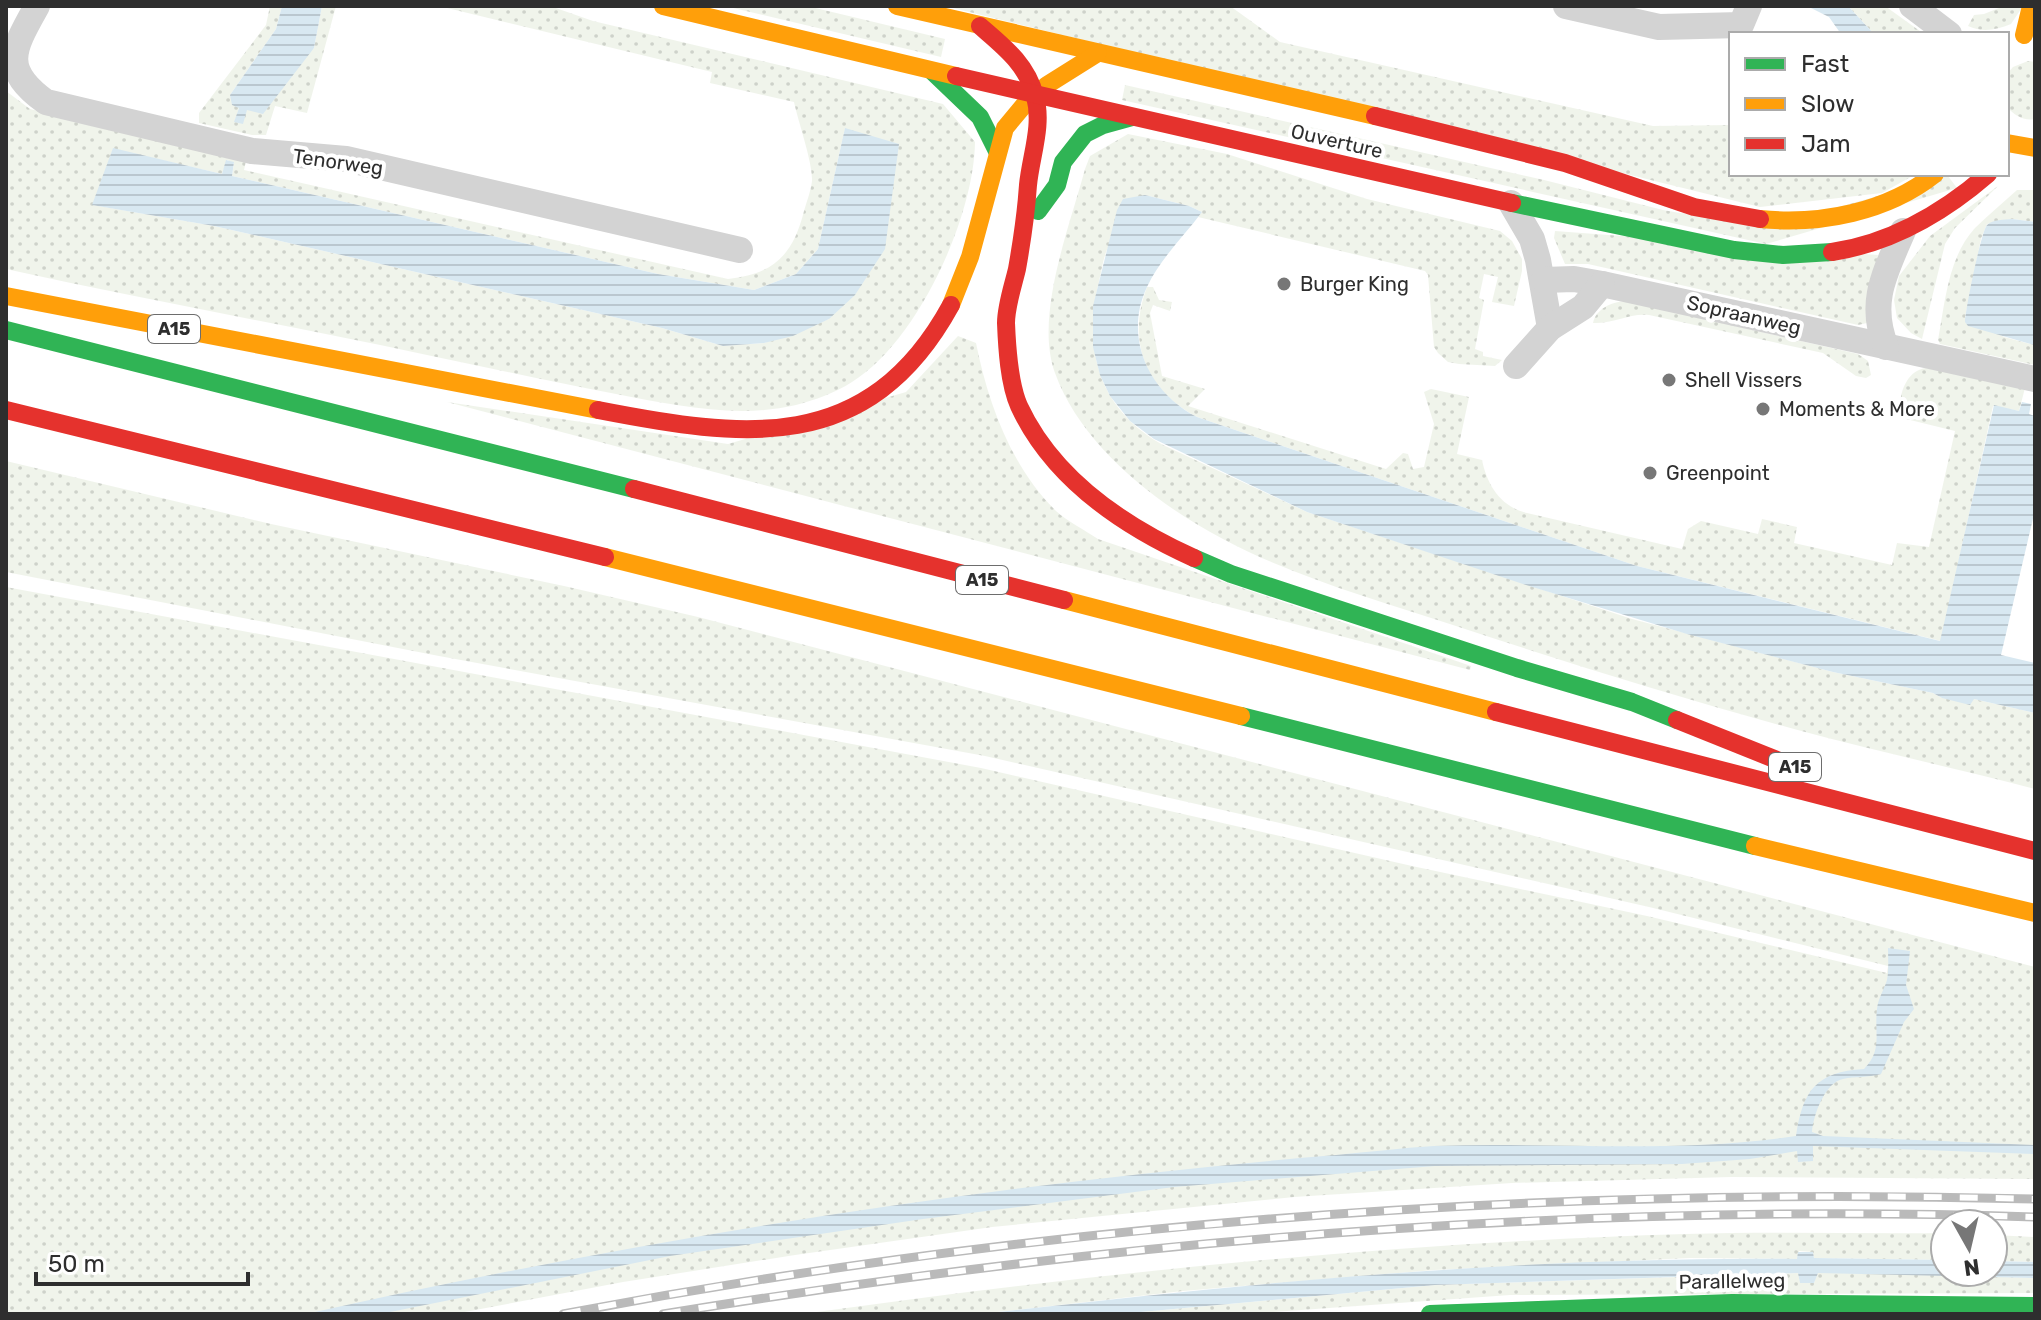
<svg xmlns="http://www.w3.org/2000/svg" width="2041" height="1320" font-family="Rubik,sans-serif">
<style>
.grass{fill:url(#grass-dots);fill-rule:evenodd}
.water{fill:url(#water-rules)}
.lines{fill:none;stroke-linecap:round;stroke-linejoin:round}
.street{stroke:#d3d3d3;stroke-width:26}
.fast{stroke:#30b455;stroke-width:18}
.slow{stroke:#ff9f0a;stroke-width:18}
.jam{stroke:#e5322d;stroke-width:18}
.rail-casing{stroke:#bababa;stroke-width:9}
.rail{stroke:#fff;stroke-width:6;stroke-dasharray:18;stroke-linecap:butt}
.poi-dot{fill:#777;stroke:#fff;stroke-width:3}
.labels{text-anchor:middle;stroke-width:8;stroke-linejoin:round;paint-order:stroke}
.shield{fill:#fff;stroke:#6d6d6d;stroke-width:2}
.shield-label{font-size:18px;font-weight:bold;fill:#2e2e2e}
.street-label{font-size:20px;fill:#2e2e2e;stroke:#fff}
.poi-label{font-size:20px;fill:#2e2e2e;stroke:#fff;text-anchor:start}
</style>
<defs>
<pattern id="grass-dots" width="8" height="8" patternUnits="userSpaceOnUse" patternTransform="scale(2)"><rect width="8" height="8" fill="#f0f4eb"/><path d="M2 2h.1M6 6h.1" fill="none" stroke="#ced2ca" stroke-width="1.8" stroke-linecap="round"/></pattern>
<pattern id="water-rules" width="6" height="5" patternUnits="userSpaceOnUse" patternTransform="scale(2)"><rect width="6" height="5" fill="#d8e8f1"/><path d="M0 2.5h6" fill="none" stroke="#bac7cf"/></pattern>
</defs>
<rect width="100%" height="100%" fill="#fff"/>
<!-- grass -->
<g class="grass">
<polygon points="270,6 282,6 276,29 230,95 239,108 235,121 314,48 322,6 336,6 307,113 275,106 266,135 252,135 199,123 199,113 266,25"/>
<path d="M439,6H550L593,21L943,104L975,142C974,218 917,342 852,382C835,393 815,400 796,405C737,419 674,405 616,394C553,382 490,368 427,355C287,325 146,300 6,269V91L30,109L246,161L244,170L728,279C774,274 793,255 804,211C807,201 811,190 812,181C813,163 798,121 794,102L710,83L712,72ZM845,128L829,319L764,343L723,346L662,328L214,226L93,205L113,149L222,174L227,160L234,163L232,176L658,274L754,290L796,274L818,249Z"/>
<polygon points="725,6 807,6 945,39 941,57"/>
<polygon points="945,6 1230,6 1280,42 1653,126 1731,125 1731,174 1916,174 1882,193 1760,207"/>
<polygon points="1848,6 1885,6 1924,34 1874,34"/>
<path d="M2004,6H2023L2011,24C1996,30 1983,33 1968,26L1974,15L1984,14Z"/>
<path d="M2028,61L2035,62V119C2023,121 2014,115 2007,107V74L2013,67Z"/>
<polygon points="1125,85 1544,180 1663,210 1765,228 1948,176 1957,188 1766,244 1122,100"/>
<path d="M1128,134L1227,154L1367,199L1500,231L1512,241L1522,259V271L1514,306L1492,302L1498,277L1484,274L1479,298L1484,300L1475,349L1483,352V356L1502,360L1495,366L1459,364L1448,362L1438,353L1434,347L1428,275L1425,271L1198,217L1202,212L1189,206L1145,195C1133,212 1118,228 1109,246C1103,256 1102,270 1099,281C1083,350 1098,409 1163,445L1307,512L1632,619L1833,672L1933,693L1942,698L1974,699L2035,713V789C1955,768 1874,751 1794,729C1680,698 1568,663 1456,626C1378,600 1296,578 1223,539C1156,504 1081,445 1055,373C1034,316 1070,226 1085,169L1090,156Z"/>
<polygon points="1998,186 1955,228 1945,244 1922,339 1911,333 1897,318 1894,300 1899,276 1930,236"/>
<path d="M2017,190H2035V222L2012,219L1987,224L1981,239L1965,317L2004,337L2034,345L2035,365L1940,344L1938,340C1945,303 1948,257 1975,228C1988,215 2003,203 2017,190Z"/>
<polygon points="1555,231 1878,255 1867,323 1858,325 1588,264 1565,264 1554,238"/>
<path d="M1147,287H1153L1159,300L1172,302L1170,311L1153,305L1150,313L1162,376L1205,389L1188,406L1386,469L1403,453L1408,454L1413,469L1424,467L1434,424L1424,392L1431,389L1469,397L1457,454L1482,460C1487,485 1501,507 1527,513L1682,549L1688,529L1701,521L1758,534L1762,519L1797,527L1794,543L1892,565L1897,543L1929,547L1955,431L1902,418C1896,400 1905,370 1926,368L2025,388L2019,411L1993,406L1941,641L1637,566L1197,417C1146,390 1126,342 1147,287Z"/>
<path d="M1625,301L1858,354L1868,361L1871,375L1866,378L1856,376L1823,353L1649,315C1629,313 1613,324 1593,323C1596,309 1611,302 1625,301Z"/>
<path d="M958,336L976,343C988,403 1011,467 1056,511C1068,522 1085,530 1098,539L1471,666L1470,670L447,402L728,444L906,392Z"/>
<polygon points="6,461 271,524 564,586 698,617 2035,967 2035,1179 1731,1177 1512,1183 1294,1197 992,1227 795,1255 623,1282 454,1314 6,1314 6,587 981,768 1412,866 1647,916 1887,973 1888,966 1649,907 985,756 439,656 6,572"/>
<path d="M1945,1233V1260L1814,1258L1813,1252L1799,1251L1798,1259L1690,1258L1434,1270L1183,1291L980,1314H802C1095,1273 1390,1243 1685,1234C1772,1231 1859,1234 1945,1233Z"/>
<polygon points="1993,1235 2035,1237 2035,1262 1993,1261"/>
<polygon points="1844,1272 2035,1278 2035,1293 1510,1295 1244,1314 1119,1314 1435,1285 1799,1273 1800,1283 1814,1283 1817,1273"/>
</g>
<!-- water -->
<g class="water">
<polygon points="282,6 322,6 314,48 263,114 247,110 243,124 234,122 239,108 232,105 230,95 276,29"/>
<polygon points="1807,6 1848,6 1874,34 1841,34 1829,17"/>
<polygon points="845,128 899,144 885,249 855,295 829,319 793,336 764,343 723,346 662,328 214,226 92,205 113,148 222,174 226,160 234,162 232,176 658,274 754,290 796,274 818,249"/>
<path d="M1145,195L1189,206L1202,212C1184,236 1160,259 1147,287C1123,338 1149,392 1197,417L1637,566L1940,641L1994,405L2019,411L2022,402L2031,404L2029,414L2035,416V510L2001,655L2035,663V713L1974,699L1970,705L1942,698L1933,693L1833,672L1687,634L1526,585L1307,512L1154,439L1130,421L1110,396L1100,375L1093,347V306L1117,210L1123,199Z"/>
<path d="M2012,219L2035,222V354L2034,345L1968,326L1965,322C1965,311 1981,232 1987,225C1993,219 2004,220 2012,219Z"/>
<path d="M1888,948L1910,951L1906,985L1914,1009L1904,1022L1881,1074C1867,1078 1856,1076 1843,1079C1825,1082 1813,1116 1812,1132L1823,1136L2035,1145V1154L1813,1146V1161L1798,1162L1797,1151L1750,1159L1682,1164L1435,1166L1174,1187L923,1219L670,1256L380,1314H306C645,1238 989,1184 1336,1155C1369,1152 1401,1148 1434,1146C1555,1142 1677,1154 1796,1136C1803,1090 1816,1072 1864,1069C1883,1050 1874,1033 1877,1009C1878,998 1884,990 1887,980C1889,970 1888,958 1888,948Z"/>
<path d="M1798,1252H1813L1814,1258L1945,1260V1272H1993V1261L2035,1262V1278L1818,1273L1814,1283H1800L1798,1273L1435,1285L1119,1314H980C1251,1283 1524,1256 1797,1259Z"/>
</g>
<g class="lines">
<!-- street -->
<g class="street">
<path d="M37,6C13,49 0,69 46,102L252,151L346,159L740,250"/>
<polyline points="1566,6 1659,27 1741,25 1749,6"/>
<polyline points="1912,6 1949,34"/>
<polyline points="1511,203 1532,239 1538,260 1550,328"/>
<polyline points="1544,280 1574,279 1602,284 2035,379"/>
<path d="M1886,347C1868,302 1885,273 1903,231"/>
<polyline points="1516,366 1550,328 1583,307 1602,284"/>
</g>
<!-- fast -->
<g class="fast">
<polyline points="933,72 980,117 997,151"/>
<polyline points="1512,203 1734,250 1783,255 1832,252"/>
<polyline points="1038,211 1057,185 1063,162 1085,134 1103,125 1132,117"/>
<polyline points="6,330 634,489"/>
<polyline points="1194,558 1231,574 1517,668 1632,702 1677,720"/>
<polyline points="1241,716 1755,846"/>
<polyline points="1430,1314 1732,1303 2035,1306"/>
</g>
<!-- slow -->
<g class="slow">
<polyline points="663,6 956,76"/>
<polyline points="897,6 1375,116"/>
<polyline points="2024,35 2031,6"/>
<polyline points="2007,143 2035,148"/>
<path d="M1760,219C1821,225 1887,212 1935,174"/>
<polyline points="6,296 598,410"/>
<polyline points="951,305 970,257 1005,128 1025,104 1047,85 1098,53"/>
<polyline points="605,557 1241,716"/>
<polyline points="1064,600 1496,712"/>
<polyline points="1755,846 2035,913"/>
</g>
<!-- jam -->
<g class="jam">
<path d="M980,26C1003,46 1027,64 1035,96C1043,126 1031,155 1028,185C1026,214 1022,241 1017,269C1013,286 1006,306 1006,323C1007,348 1009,383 1019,406C1053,479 1123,526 1194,558"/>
<polyline points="956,76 1512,203"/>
<polyline points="1375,116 1565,163 1694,207 1760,219"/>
<path d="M1832,252C1892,243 1943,213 1988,174"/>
<polyline points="6,410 605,557"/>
<path d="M598,410C742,438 868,457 951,305"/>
<polyline points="634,489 1064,600"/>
<polyline points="1496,712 2035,851"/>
<polyline points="1677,720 1792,766"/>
</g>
<!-- rail casing -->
<g class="rail-casing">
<g id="rail">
<path d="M563,1314C1047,1222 1543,1186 2035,1199"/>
<path d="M663,1314C1116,1240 1575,1202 2035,1217"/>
</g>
</g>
<!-- rail -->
<use href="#rail" class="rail"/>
</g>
<!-- markers -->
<g class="poi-dot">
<circle cx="1284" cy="284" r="8"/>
<circle cx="1669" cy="380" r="8"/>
<circle cx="1763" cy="409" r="8"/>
<circle cx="1650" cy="473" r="8"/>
</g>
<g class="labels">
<!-- shield labels -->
<g class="shield">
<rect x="148" y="315" width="52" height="28" rx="6"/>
<rect x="956" y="566" width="52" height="28" rx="6"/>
<rect x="1769" y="753" width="52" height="28" rx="6"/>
</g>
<g class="shield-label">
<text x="174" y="335">A15</text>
<text x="982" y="586">A15</text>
<text x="1795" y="773">A15</text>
</g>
<!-- street labels -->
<g class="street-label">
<text transform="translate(1337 141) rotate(13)" y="7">Ouverture</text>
<text transform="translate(338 162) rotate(8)" y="7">Tenorweg</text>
<text transform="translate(1744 315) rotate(13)" y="7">Sopraanweg</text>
<text transform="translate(1732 1281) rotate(-1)" y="7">Parallelweg</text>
</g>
<!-- poi labels -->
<g class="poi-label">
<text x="1300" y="291">Burger King</text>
<text x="1685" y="387">Shell Vissers</text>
<text x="1779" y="416">Moments &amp; More</text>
<text x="1666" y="480">Greenpoint</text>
</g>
</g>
<!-- border -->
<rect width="2041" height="1320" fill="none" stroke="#2e2e2e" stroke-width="16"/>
<!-- legend -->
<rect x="1729" y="32" width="280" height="144" fill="#ffffff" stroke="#ababab" stroke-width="2"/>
<rect x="1745" y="58" width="40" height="12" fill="#30b455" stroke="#ababab" stroke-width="2"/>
<text x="1801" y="72" font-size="24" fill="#2e2e2e">Fast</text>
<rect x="1745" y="98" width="40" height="12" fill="#ff9f0a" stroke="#ababab" stroke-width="2"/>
<text x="1801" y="112" font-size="24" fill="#2e2e2e">Slow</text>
<rect x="1745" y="138" width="40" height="12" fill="#e5322d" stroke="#ababab" stroke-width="2"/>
<text x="1801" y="152" font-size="24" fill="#2e2e2e">Jam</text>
<!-- north arrow -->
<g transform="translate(1969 1248) rotate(172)"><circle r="38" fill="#ffffff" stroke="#ababab" stroke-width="2"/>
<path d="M0-6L14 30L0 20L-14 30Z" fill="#777777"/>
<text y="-12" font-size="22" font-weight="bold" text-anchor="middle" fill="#2e2e2e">N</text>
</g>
<!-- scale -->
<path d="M36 1272v12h212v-12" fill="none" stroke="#2e2e2e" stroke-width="4"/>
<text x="48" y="1272" font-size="24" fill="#2e2e2e" stroke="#ffffff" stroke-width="6" paint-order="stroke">50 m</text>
</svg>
